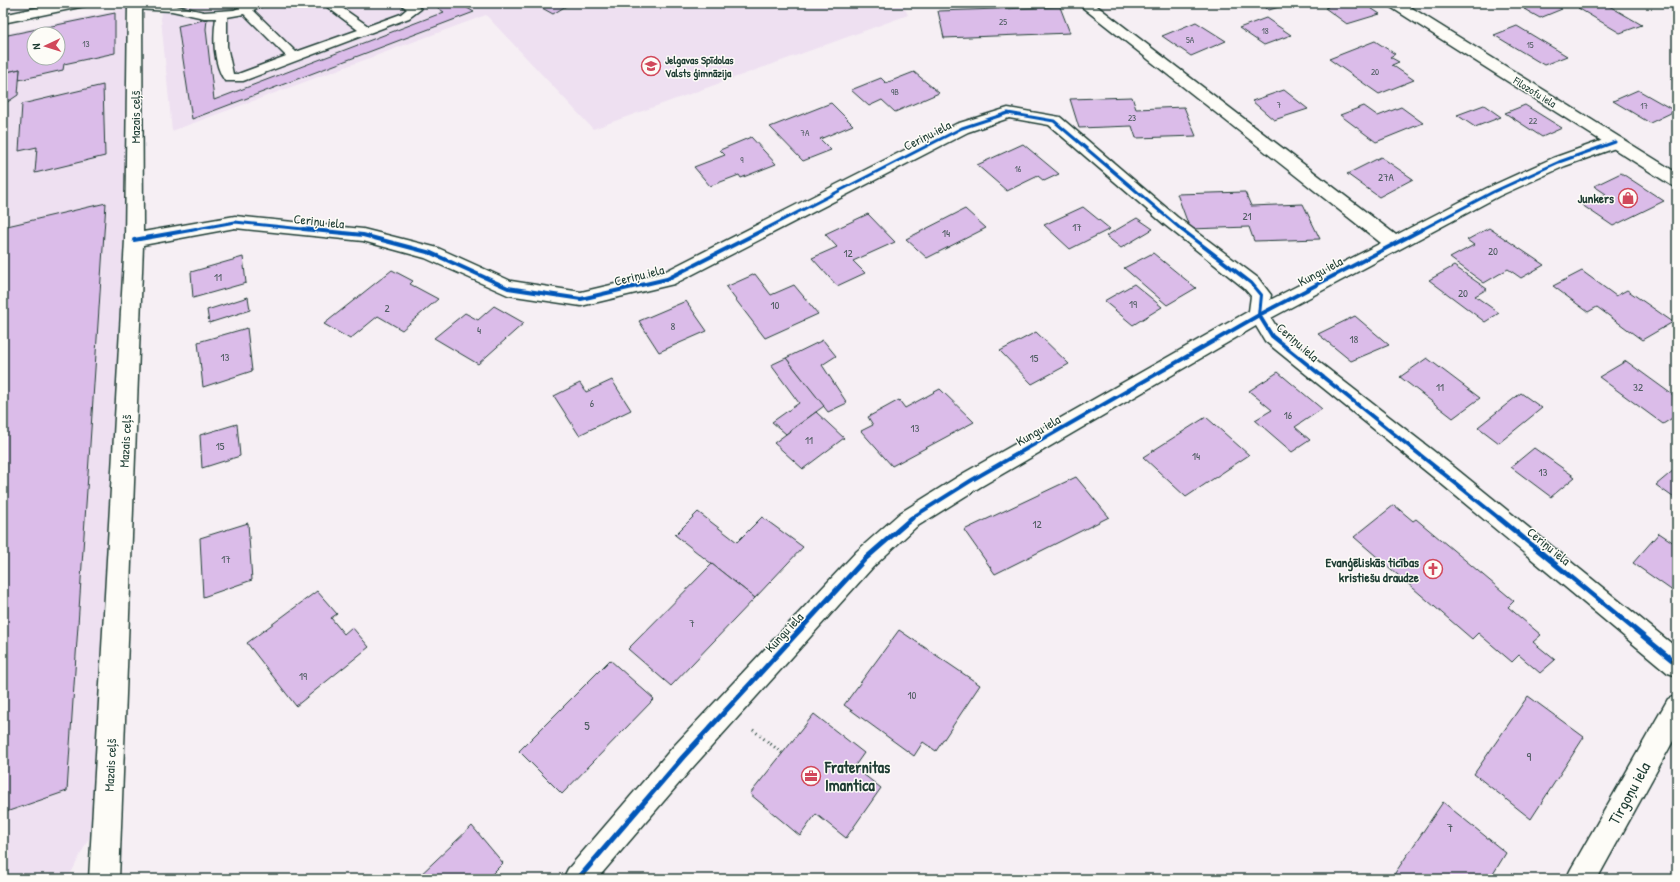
<svg xmlns="http://www.w3.org/2000/svg" width="1680" height="882" font-family="'Patrick Hand',sans-serif">
<style>
.built{fill:#eee0f1;fill-rule:evenodd}
.building{fill:#dbbce9;stroke:#1f3d34;fill-rule:evenodd}
.lines{fill:none;stroke-linecap:round;stroke-linejoin:round}
.lane-casing{stroke:#1f3d34;stroke-width:3}
.street-casing{stroke:#1f3d34;stroke-width:3}
.secondary-casing{stroke:#1f3d34;stroke-width:3}
.path{stroke:#1f3d34;stroke-width:3;stroke-dasharray:1 3.5;stroke-linecap:butt}
.lane{fill:#fdfcf7;fill-rule:evenodd}
.street{fill:#fdfcf7;fill-rule:evenodd}
.secondary{fill:#fdfcf7;fill-rule:evenodd}
.cycleway-far2-casing{stroke:#fdfcf7;stroke-width:5}
.cycleway-far1-casing{stroke:#fdfcf7;stroke-width:6}
.cycleway-casing{stroke:#fdfcf7;stroke-width:8}
.cycleway-far2{stroke:#0057b8;stroke-width:3}
.cycleway-far1{stroke:#0057b8;stroke-width:4}
.cycleway{stroke:#0057b8;stroke-width:5}
.labels{text-anchor:middle;stroke-width:3;stroke-linejoin:round;paint-order:stroke}
.far-number-label{font-size:9px;fill:#4e5d61}
.far-poi-label{font-size:11px;font-weight:bold;fill:#1f3d34;stroke:#fdfcf7;text-anchor:start}
.far-street-label{font-size:11px;fill:#1f3d34;stroke:#fdfcf7}
.number-label{font-size:11px;fill:#4e5d61}
.street-label{font-size:13px;fill:#1f3d34;stroke:#fdfcf7}
.poi-label{font-size:13px;font-weight:bold;fill:#1f3d34;stroke:#fdfcf7;text-anchor:end}
.near-number-label{font-size:13px;fill:#4e5d61}
.near-poi-label{font-size:16px;font-weight:bold;fill:#1f3d34;stroke:#fdfcf7;text-anchor:start}
.near-street-label{font-size:16px;fill:#1f3d34;stroke:#fdfcf7}
</style>
<rect width="100%" height="100%" fill="#f6eff4"/>
<filter id="ink" filterUnits="userSpaceOnUse"><feTurbulence type="fractalNoise" baseFrequency=".025" numOctaves="2"/><feDisplacementMap in="SourceGraphic" scale="8" xChannelSelector="R" yChannelSelector="G"/><feConvolveMatrix kernelMatrix="1 2 1 2 8 2 1 2 1" color-interpolation-filters="sRGB"/></filter>
<g filter="url(#ink)">
<!-- built -->
<g class="built">
<polygon points="179,3 902,3 908,15 593,129 486,15 172,131 160,9"/>
<path d="M128,8L137,205L113,791L68,879H3V34ZM34,34H58V58H34Z"/>
</g>
<!-- building -->
<g class="building">
<polygon points="431,3 459,3 474,12 192,119 178,26 207,19 206,29 214,100 444,12"/>
<polygon points="533,3 571,3 553,14"/>
<polygon points="1258,3 1272,3 1279,7 1269,10"/>
<polygon points="1323,3 1363,3 1380,14 1347,24 1325,8 1328,7"/>
<polygon points="1539,3 1551,3 1562,9 1540,18 1524,9"/>
<polygon points="1593,3 1604,3 1642,25 1620,33 1578,8"/>
<polygon points="1060,7 1070,33 944,38 938,11"/>
<path d="M115,13V53L64,64L63,70L19,80L20,69L3,73V36ZM34,34H58V58H34Z"/>
<polygon points="1266,18 1291,35 1264,45 1239,28"/>
<polygon points="1196,22 1226,41 1191,56 1162,36"/>
<polygon points="1517,26 1567,56 1544,65 1494,35"/>
<polygon points="1375,41 1395,54 1390,57 1399,62 1392,65 1414,80 1379,94 1329,59"/>
<polygon points="20,69 18,95 3,105 3,73"/>
<polygon points="914,72 939,93 895,112 882,100 869,106 851,90 881,78 886,83"/>
<polygon points="103,85 105,156 35,173 37,147 19,151 22,104"/>
<polygon points="1284,90 1308,109 1274,120 1252,101"/>
<polygon points="1638,90 1675,111 1650,123 1613,101"/>
<polygon points="1132,97 1136,109 1184,107 1196,136 1136,138 1132,126 1079,128 1070,99"/>
<polygon points="831,103 853,125 820,139 831,150 803,161 770,127"/>
<polygon points="1484,105 1501,117 1475,127 1457,115"/>
<polygon points="1525,105 1562,128 1542,137 1505,113"/>
<polygon points="1364,106 1378,116 1401,107 1423,123 1376,142 1340,115"/>
<polygon points="751,137 776,164 741,178 739,175 710,186 694,167 725,155 720,150"/>
<polygon points="1023,144 1059,174 1044,181 1038,176 1007,191 977,165"/>
<polygon points="1381,157 1413,179 1379,197 1347,174"/>
<polygon points="1621,173 1664,201 1613,226 1582,205 1606,194 1594,186"/>
<polygon points="1245,192 1251,206 1303,204 1320,239 1254,241 1249,227 1190,229 1177,194"/>
<polygon points="106,203 67,791 3,813 3,227"/>
<polygon points="1083,207 1110,229 1070,249 1044,225"/>
<polygon points="965,209 986,228 927,258 906,239"/>
<polygon points="868,214 895,242 853,261 865,273 837,286 812,258 837,247 825,234"/>
<polygon points="1137,218 1153,229 1121,248 1106,236"/>
<polygon points="1489,228 1544,265 1521,278 1508,269 1484,283 1450,258 1474,245 1467,240"/>
<polygon points="1153,253 1196,288 1167,305 1124,268"/>
<polygon points="243,257 246,283 193,298 191,272"/>
<polygon points="1454,266 1487,289 1475,296 1499,313 1485,322 1429,280"/>
<polygon points="392,270 413,281 410,284 438,299 402,330 378,316 350,339 324,324"/>
<polygon points="1582,271 1616,296 1627,290 1673,322 1642,340 1597,307 1588,312 1553,286"/>
<polygon points="755,274 771,295 794,285 818,314 765,338 726,287"/>
<polygon points="1134,284 1162,307 1133,325 1104,301"/>
<polygon points="248,297 250,310 209,323 207,310"/>
<polygon points="686,301 707,331 659,352 639,321"/>
<polygon points="494,306 524,323 478,364 434,338 465,313 478,320"/>
<polygon points="1355,316 1389,345 1351,361 1318,334"/>
<polygon points="247,328 252,371 203,387 198,342"/>
<polygon points="1036,332 1069,364 1032,384 1000,351"/>
<polygon points="823,340 836,356 822,365 847,403 828,412 786,358"/>
<polygon points="786,358 824,406 786,434 772,422 799,403 771,365"/>
<polygon points="1427,358 1480,398 1453,418 1400,377"/>
<polygon points="1626,361 1677,398 1677,415 1663,424 1599,377"/>
<polygon points="1278,372 1322,409 1295,427 1310,440 1292,452 1255,420 1272,410 1249,391"/>
<polygon points="612,380 631,410 579,435 554,396 580,383 586,392"/>
<polygon points="940,389 974,422 892,466 861,431 873,425 868,417 899,400 905,408"/>
<polygon points="1521,393 1542,408 1499,443 1478,427"/>
<polygon points="816,412 844,438 803,469 774,443"/>
<polygon points="1206,417 1249,455 1186,497 1143,457"/>
<polygon points="237,424 240,456 202,468 200,435"/>
<polygon points="1534,448 1575,477 1551,497 1511,467"/>
<polygon points="1675,469 1677,470 1677,500 1656,485"/>
<polygon points="1076,477 1109,517 995,574 964,530"/>
<polygon points="1394,505 1413,521 1416,519 1514,601 1508,607 1541,635 1533,642 1555,660 1540,673 1519,655 1512,662 1478,633 1472,639 1354,537"/>
<polygon points="698,512 737,542 762,517 803,547 755,598 675,535"/>
<polygon points="248,523 252,580 203,597 200,538"/>
<polygon points="1659,533 1677,545 1677,594 1633,563"/>
<polygon points="712,564 755,598 671,686 628,649"/>
<polygon points="317,591 337,614 331,618 344,634 352,627 369,647 296,706 247,643"/>
<polygon points="899,630 980,685 936,751 923,742 914,756 844,705"/>
<polygon points="610,660 654,699 562,794 519,751"/>
<polygon points="1528,696 1584,737 1531,819 1474,774"/>
<polygon points="814,714 864,753 854,767 881,788 846,838 816,814 800,836 750,794"/>
<polygon points="1443,802 1506,853 1490,879 1391,879"/>
<polygon points="472,826 503,863 487,879 416,879"/>
</g>
<g class="lines">
<!-- lane casing -->
<g class="lane-casing">
<path id="lane" d="M133,3L172,5L204,12L234,10L250,3H266L264,5L253,10L296,52L358,30L322,3H335L368,26L401,14L407,9L399,3H413L421,9L409,18L243,81H225C213,64 213,37 216,18H204L172,11L135,9L131,8L129,6ZM244,14L286,56L238,74H233L227,46V17Z"/>
</g>
<!-- street casing -->
<g class="street-casing">
<g id="street">
<polygon points="59,3 87,3 85,6 80,7 3,23 3,15"/>
<polygon points="128,3 142,3 143,232 235,216 363,229 438,248 511,281 581,292 662,273 956,124 1008,108 1060,117 1177,217 1258,278 1271,295 1270,300 1381,243 1077,3 1093,3 1396,235 1487,188 1553,158 1609,138 1615,137 1621,138 1624,142 1621,146 1565,166 1499,196 1271,318 1279,331 1454,467 1677,648 1677,676 1668,673 1438,481 1265,341 1256,326 980,487 916,527 873,567 693,767 597,879 563,879 568,869 673,747 857,551 900,513 964,473 1249,311 1251,296 1244,288 1165,225 1049,125 1009,118 968,132 674,284 581,306 508,295 425,258 363,241 235,228 143,245 119,879 89,879 125,240"/>
<polygon points="1677,695 1677,734 1597,879 1566,879 1571,869 1668,699"/>
</g>
</g>
<!-- secondary casing -->
<g class="secondary-casing">
<polygon id="secondary" points="1387,3 1404,3 1677,173 1677,187 1671,185 1389,6"/>
</g>
<!-- path -->
<polyline class="path" points="753,730 782,753"/>
<!-- lane -->
<use href="#lane" class="lane"/>
<!-- street -->
<use href="#street" class="street"/>
<!-- secondary -->
<use href="#secondary" class="secondary"/>
<!-- cycleway-far2 casing -->
<g class="cycleway-far2-casing">
<g id="cycleway-far2">
<polyline points="191,230 235,222 313,230"/>
<polyline points="763,230 962,128 1008,113 1054,121 1182,230"/>
<polyline points="1421,230 1493,192 1559,162 1615,142"/>
</g>
</g>
<!-- cycleway-far1 casing -->
<g class="cycleway-far1-casing">
<g id="cycleway-far1">
<polyline points="303,229 363,235 431,253 508,288 581,299 667,279 765,229"/>
<polyline points="1181,229 1251,283 1261,295 1259,315 1272,336 1500,519"/>
<polyline points="134,240 196,229"/>
<polyline points="910,519 972,480 1259,315 1423,229"/>
</g>
</g>
<!-- cycleway casing -->
<g class="cycleway-casing">
<g id="cycleway">
<polyline points="1499,518 1677,664"/>
<polyline points="578,879 683,757 865,559 912,518"/>
</g>
</g>
<!-- cycleway-far2 -->
<use href="#cycleway-far2" class="cycleway-far2"/>
<!-- cycleway-far1 -->
<use href="#cycleway-far1" class="cycleway-far1"/>
<!-- cycleway -->
<use href="#cycleway" class="cycleway"/>
</g>
</g>
<!-- icons -->
<defs>
<g id="school-ring" transform="scale(1)"><circle r="9.5" fill="#fdfcf7" stroke="#d1495b" stroke-width="1.5"/><path d="M0-5L7-2L0 1L-7-2ZM-4 1L0 2.5L4 1V4Q0 6-4 4Z" fill="#d1495b"/></g>
<g id="shop-ring" transform="scale(1)"><circle r="9.5" fill="#fdfcf7" stroke="#d1495b" stroke-width="1.5"/><path d="M-5-2.5h2.3a2.7 3.5 0 0 1 5.4 0H5L5.5 6h-11ZM-1.5-2.5h3a1.5 2.3 0 0 0-3 0Z" fill="#d1495b"/></g>
<g id="church-ring" transform="scale(1)"><circle r="9.5" fill="#fdfcf7" stroke="#d1495b" stroke-width="1.5"/><path d="M-1.2-6h2.4v3.5h3.3v2.4h-3.3V6h-2.4V-.1h-3.3v-2.4h3.3Z" fill="#d1495b"/></g>
<g id="office-ring" transform="scale(1)"><circle r="9.5" fill="#fdfcf7" stroke="#d1495b" stroke-width="1.5"/><path d="M-6-3h4V-5.5h4V-3h4V5H-6ZM-1-4.5V-3h2v-1.5ZM-6 0V1H6V0Z" fill="#d1495b"/></g>
</defs>
<g fill-rule="evenodd">
<use href="#school-ring" x="651" y="66"/>
<use href="#shop-ring" x="1628" y="198"/>
<use href="#church-ring" x="1433" y="569"/>
<use href="#office-ring" x="811" y="776"/>
</g>
<g class="labels">
<!-- far-number labels -->
<g class="far-number-label">
<text x="1003" y="25">25</text>
<text x="1265" y="34">18</text>
<text x="1190" y="43">5A</text>
<text x="86" y="47">13</text>
<text x="1530" y="48">15</text>
<text x="1375" y="75">20</text>
<text x="895" y="95">9B</text>
<text x="1279" y="108">7</text>
<text x="1644" y="109">17</text>
<text x="1132" y="121">23</text>
<text x="1533" y="124">22</text>
<text x="805" y="136">7A</text>
<text x="742" y="163">9</text>
<text x="1018" y="172">16</text>
</g>
<!-- far-poi labels -->
<g class="far-poi-label">
<text x="665" y="64">Jelgavas Spīdolas<tspan x="665" dy="13">Valsts ģimnāzija</tspan></text>
</g>
<!-- far-street labels -->
<g class="far-street-label">
<text transform="translate(1535 92) rotate(32)" y="4">Filozofu iela</text>
</g>
<!-- number labels -->
<g class="number-label">
<text x="1386" y="181">27A</text>
<text x="1247" y="220">21</text>
<text x="1077" y="231">17</text>
<text x="946" y="237">14</text>
<text x="1493" y="255">20</text>
<text x="848" y="257">12</text>
<text x="218" y="281">11</text>
<text x="1463" y="297">20</text>
<text x="1133" y="308">19</text>
<text x="775" y="309">10</text>
<text x="387" y="312">2</text>
<text x="673" y="330">8</text>
<text x="479" y="334">4</text>
<text x="1354" y="343">18</text>
<text x="225" y="361">13</text>
<text x="1034" y="362">15</text>
<text x="1440" y="391">11</text>
<text x="1638" y="391">32</text>
<text x="592" y="407">6</text>
<text x="1288" y="419">16</text>
<text x="915" y="432">13</text>
<text x="809" y="444">11</text>
<text x="220" y="450">15</text>
<text x="1196" y="460">14</text>
<text x="1543" y="476">13</text>
<text x="1037" y="528">12</text>
<text x="226" y="563">17</text>
<text x="692" y="627">7</text>
<text x="303" y="680">19</text>
<text x="912" y="699">10</text>
</g>
<!-- street labels -->
<g class="street-label">
<text transform="translate(135 117) rotate(-90)" y="5">Mazais ceļš</text>
<text transform="translate(927 135) rotate(-27)" y="5">Ceriņu iela</text>
<text transform="translate(319 221) rotate(6)" y="5">Ceriņu iela</text>
<text transform="translate(1320 271) rotate(-28)" y="5">Kungu iela</text>
<text transform="translate(639 275) rotate(-14)" y="5">Ceriņu iela</text>
<text transform="translate(1298 342) rotate(41)" y="5">Ceriņu iela</text>
<text transform="translate(1038 430) rotate(-30)" y="5">Kungu iela</text>
<text transform="translate(125 441) rotate(-87)" y="5">Mazais ceļš</text>
<text transform="translate(1549 546) rotate(39)" y="5">Ceriņu iela</text>
<text transform="translate(784 632) rotate(-47)" y="5">Kungu iela</text>
<text transform="translate(110 765) rotate(-87)" y="5">Mazais ceļš</text>
</g>
<!-- poi labels -->
<g class="poi-label">
<text x="1614" y="203">Junkers</text>
<text x="1419" y="567">Evanģēliskās ticības<tspan x="1419" dy="15">kristiešu draudze</tspan></text>
</g>
<!-- near-number labels -->
<g class="near-number-label">
<text x="587" y="730">5</text>
<text x="1529" y="761">9</text>
<text x="1450" y="832">7</text>
</g>
<!-- near-poi labels -->
<g class="near-poi-label">
<text x="825" y="773">Fraternitas<tspan x="825" dy="18">Imantica</tspan></text>
</g>
<!-- near-street labels -->
<g class="near-street-label">
<text transform="translate(1629 793) rotate(-61)" y="6">Tirgoņu iela</text>
</g>
</g>
<!-- margin -->
<rect width="1680" height="882" fill="none" stroke="#fdfcf7" stroke-width="16"/>
<rect x="8" y="8" width="1664" height="866" fill="none" stroke="#1f3d34" stroke-width="1.5" filter="url(#ink)"/>
<!-- north arrow -->
<g transform="translate(46 46) rotate(266)"><circle r="19" fill="#fdfcf7" stroke="#a4b0a9"/>
<path d="M0-3L7 15L0 10L-7 15Z" fill="#d1495b"/>
<text y="-6" font-size="11" font-weight="bold" text-anchor="middle" fill="#1f3d34">N</text>
</g>
</svg>
